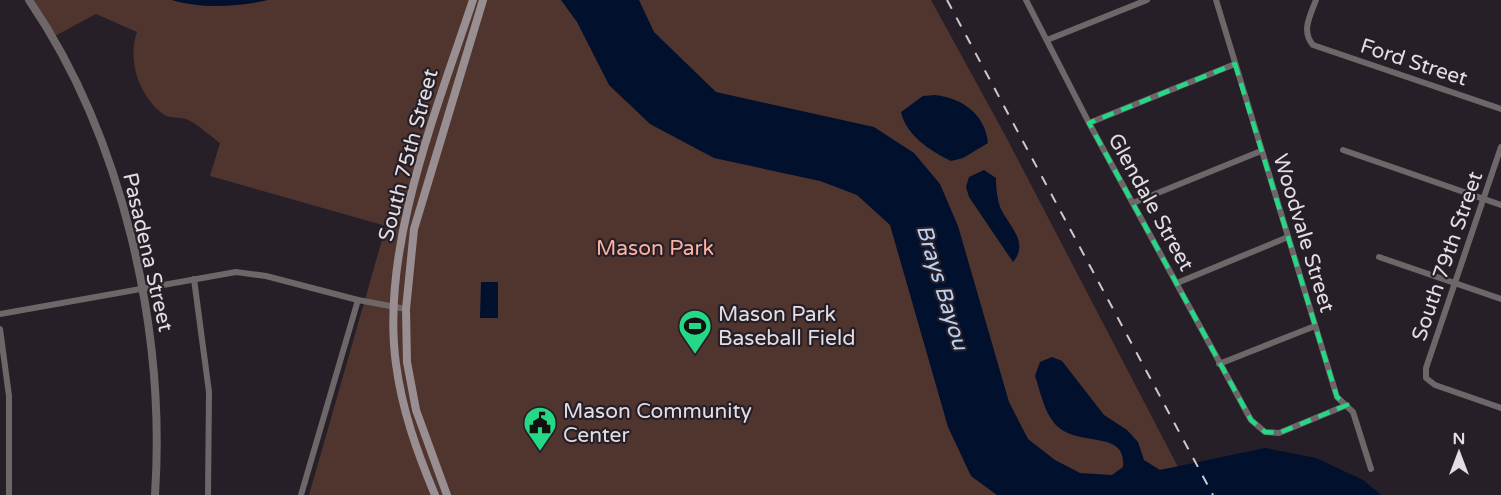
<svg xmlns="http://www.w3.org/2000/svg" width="1501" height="495" font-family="'Varela Round',sans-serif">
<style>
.green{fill:#50352f}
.water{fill:#01102c}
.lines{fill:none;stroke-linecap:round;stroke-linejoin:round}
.minor{stroke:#6d6769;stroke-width:6}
.tertiary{stroke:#6d6769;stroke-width:8}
.secondary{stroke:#998f92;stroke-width:8}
.rail{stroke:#cec8ce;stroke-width:2;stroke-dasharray:10 10;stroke-linecap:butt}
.marked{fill:none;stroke:#25d886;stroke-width:4.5;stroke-dasharray:12 8;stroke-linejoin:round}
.labels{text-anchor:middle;stroke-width:4.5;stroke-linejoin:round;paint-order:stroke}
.street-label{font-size:21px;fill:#e3dee3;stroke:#261f27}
.park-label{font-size:21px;fill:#fcb1a1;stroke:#261f27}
.poi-label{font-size:21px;fill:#e3dee3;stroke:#261f27;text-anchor:start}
.water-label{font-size:22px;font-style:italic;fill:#b9d1f4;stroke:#261f27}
</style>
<rect width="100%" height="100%" fill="#261f27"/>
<!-- green -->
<path class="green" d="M34,0H931L1005,135L1178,467L1005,495H309L386,226L210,176L220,143C210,136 197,123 186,119C178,117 170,119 163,114C139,96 127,60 137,32L96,14L55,36Z"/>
<!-- water -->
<g class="water">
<path d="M172,0H268C239,7 200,9 172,0Z"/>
<path d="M561,0H639L654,32L716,92L874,127L914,153L940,184L958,226L1009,402L1028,439L1055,460L1080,473L1112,475L1123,467C1127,428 1078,449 1055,424C1044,412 1040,390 1035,376L1040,362L1052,357L1062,361L1104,415L1127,430L1138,442L1144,460L1160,470L1265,448L1316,458L1363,480L1381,495H997L971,476L948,427L890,225L857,195L820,181L714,158L650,124L609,85L577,22Z"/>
<path d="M935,95C962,98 985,114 988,143L963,158L951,161C930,151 906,135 901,112L923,96Z"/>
<path d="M984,170L996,178C996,188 997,198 1000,207C1008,225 1030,242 1013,262L969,197L966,187L969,177Z"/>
<polygon points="481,282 498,282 498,318 480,318"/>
</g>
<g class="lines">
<!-- minor -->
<g class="minor">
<polyline points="1026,0 1089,123 1251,420 1265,432 1279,433 1347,405"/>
<polyline points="1216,0 1337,397 1353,412 1371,469"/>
<path d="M1316,0C1310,16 1301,31 1313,45L1501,109"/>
<polyline points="1047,40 1147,0"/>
<polyline points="1089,123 1235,64"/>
<polyline points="1501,147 1426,368 1426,378 1435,385 1501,408"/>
<polyline points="1343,150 1501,205"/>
<polyline points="1133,203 1261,151"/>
<polyline points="1379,257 1501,299"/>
<polyline points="194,279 209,392 208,495"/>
<polyline points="1177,283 1288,237"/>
<polyline points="0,314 236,272 266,276 358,300 406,309"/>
<polyline points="0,329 9,396 9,495"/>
<polyline points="1219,364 1315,326"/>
<polyline points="301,495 358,300"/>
</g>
<!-- tertiary -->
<path class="tertiary" d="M29,0C123,138 166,330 155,495"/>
<!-- secondary -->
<g class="secondary">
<path d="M435,495C417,452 402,410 396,364C380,248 437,109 473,0"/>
<polyline points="447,495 416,410 407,362 406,309 414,229 483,0"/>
</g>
<!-- rail -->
<polyline class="rail" points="947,0 1213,495"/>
</g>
<!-- marked area -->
<path class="marked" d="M1235,64L1337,397L1347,405L1279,433L1265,432L1251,420L1089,123Z"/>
<!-- icons -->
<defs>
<g id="stadium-pin" transform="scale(1.725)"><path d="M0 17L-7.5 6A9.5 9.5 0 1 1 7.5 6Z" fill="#25d886" stroke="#261f27"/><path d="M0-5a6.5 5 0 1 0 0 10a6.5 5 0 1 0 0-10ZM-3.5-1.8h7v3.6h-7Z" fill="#111"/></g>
<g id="civic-pin" transform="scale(1.725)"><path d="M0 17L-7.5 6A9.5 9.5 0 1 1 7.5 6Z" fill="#25d886" stroke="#261f27"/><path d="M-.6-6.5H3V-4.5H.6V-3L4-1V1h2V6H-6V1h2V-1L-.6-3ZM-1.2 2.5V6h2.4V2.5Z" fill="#111"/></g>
</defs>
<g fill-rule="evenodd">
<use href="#stadium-pin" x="695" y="326"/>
<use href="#civic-pin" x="540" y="423"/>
</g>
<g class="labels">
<!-- street labels -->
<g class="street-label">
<text transform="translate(1414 62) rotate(18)" y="7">Ford Street</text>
<text transform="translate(408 155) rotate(-75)" y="7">South 75th Street</text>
<text transform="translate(1151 202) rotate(61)" y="7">Glendale Street</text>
<text transform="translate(1304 233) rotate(73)" y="7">Woodvale Street</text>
<text transform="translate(148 252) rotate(77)" y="7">Pasadena Street</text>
<text transform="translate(1447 256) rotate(-71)" y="7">South 79th Street</text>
</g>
<!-- park labels -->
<g class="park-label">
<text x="655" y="255">Mason Park</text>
</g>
<!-- poi labels -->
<g class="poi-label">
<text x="718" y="321">Mason Park<tspan x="718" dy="24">Baseball Field</tspan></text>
<text x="563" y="418">Mason Community<tspan x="563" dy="24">Center</tspan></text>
</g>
<!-- water labels -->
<g class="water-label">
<text transform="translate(943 287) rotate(73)" y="8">Brays Bayou</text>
</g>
</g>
<!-- north arrow -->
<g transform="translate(1459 453)" stroke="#261f27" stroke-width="4.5" paint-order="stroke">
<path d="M0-4.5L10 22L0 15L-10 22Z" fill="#e3dee3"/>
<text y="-9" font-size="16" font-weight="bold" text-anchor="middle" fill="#e3dee3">N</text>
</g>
</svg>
